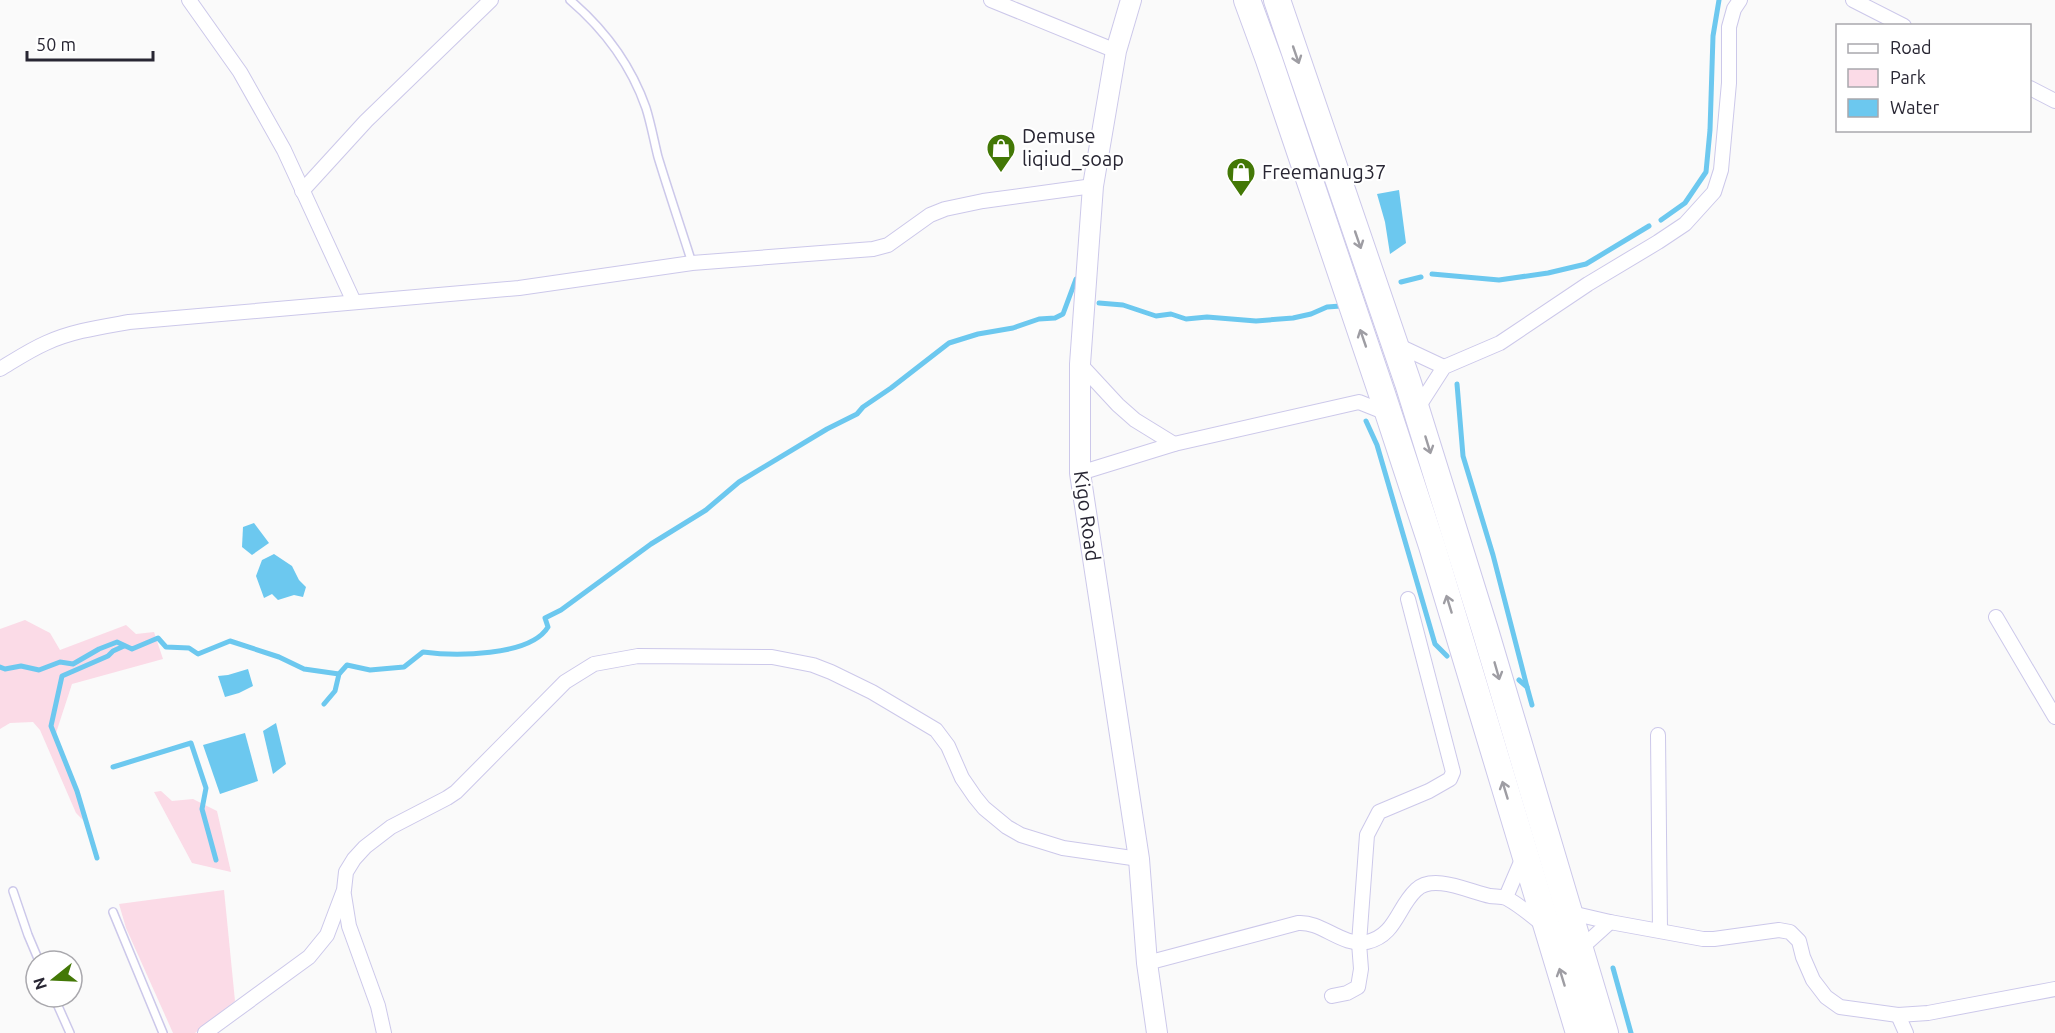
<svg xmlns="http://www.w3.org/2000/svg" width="2055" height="1033" font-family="Ubuntu,sans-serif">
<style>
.green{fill:#fbdbe7}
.water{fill:#6cc8ef}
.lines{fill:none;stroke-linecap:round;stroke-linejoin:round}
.stream{stroke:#6cc8ef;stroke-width:5}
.lane-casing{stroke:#ccc8ea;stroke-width:10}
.street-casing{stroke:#ccc8ea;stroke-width:16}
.secondary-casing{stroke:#ccc8ea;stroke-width:22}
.highway-casing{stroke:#ccc8ea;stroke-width:28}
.lane{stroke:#fff;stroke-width:7}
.street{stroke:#fff;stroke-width:14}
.secondary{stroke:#fff;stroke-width:20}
.highway{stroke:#fff;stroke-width:26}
.oneway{stroke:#9e9da3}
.labels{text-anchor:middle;stroke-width:4.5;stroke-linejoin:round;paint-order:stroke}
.poi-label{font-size:20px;fill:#282633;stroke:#fff;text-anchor:start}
.street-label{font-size:20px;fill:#282633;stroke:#fff}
</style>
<rect width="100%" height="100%" fill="#fafafa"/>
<!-- green -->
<g class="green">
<polygon points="25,620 50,633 60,650 126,625 136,634 154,632 163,659 72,684 56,733 86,815 87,824 76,813 40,730 33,722 10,723 0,729 0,629"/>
<polygon points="161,791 172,801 193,799 217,811 231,872 192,863 154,792"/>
<polygon points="224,890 235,1001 195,1033 173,1033 126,928 119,904"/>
</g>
<!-- water -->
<g class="water">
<polygon points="1399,190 1406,243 1390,254 1385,222 1377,194"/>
<polygon points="254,523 269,543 252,555 242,547 243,527"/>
<polygon points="274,554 292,566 299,580 306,587 303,597 294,595 278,600 272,594 264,598 256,576 262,560"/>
<polygon points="248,669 253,686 239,693 225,697 218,676 228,675"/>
<polygon points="276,723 286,764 273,774 263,731"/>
<polygon points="245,733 258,781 220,794 203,745"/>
</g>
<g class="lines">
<!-- stream -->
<g class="stream">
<polyline points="1661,220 1685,203 1706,172 1710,130 1713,36 1719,0"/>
<polyline points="1432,274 1499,280 1548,273 1586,264 1649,226"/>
<polyline points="1401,282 1421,277"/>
<polyline points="1099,303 1123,305 1156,316 1171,314 1186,319 1207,317 1256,321 1293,318 1311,314 1327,307 1341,306"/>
<polyline points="1457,384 1463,456 1493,555 1527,687"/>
<polyline points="1366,421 1377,445 1435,644 1447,656"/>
<polyline points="0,667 5,669 21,666 39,670 60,662 73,664 99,649 117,642 132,649 158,638 166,647 189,648 198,654 230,641 279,657 304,669 339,674"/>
<polyline points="1519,680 1527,687 1532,705"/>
<path d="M324,704L335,691L339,674L347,665L370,670L404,667L423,652C453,656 530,657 548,627L545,618L561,610L651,544L706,510L739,482L827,429L857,414L863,407L891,388L949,343L978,334L1013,328L1039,319L1055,318L1063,314L1076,279H1081"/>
<polyline points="113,767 191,743 206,788 202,809 216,860"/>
<polyline points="97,858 77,791 51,726 62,676 108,656 113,651 124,646"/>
<polyline points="1613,968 1631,1033"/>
</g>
<!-- lane casing -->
<g class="lane-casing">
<g id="lane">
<path d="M570,0C604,29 631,65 646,108C651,124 654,141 658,157C669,193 681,228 692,263"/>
<polyline points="13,891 28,935 39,961"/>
<polyline points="113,912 163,1033"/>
<polyline points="54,997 70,1033"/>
</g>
</g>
<!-- street casing -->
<g class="street-casing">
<g id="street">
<polyline points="189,0 240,72 284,150 354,302"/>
<polyline points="991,0 1116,51"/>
<polyline points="1853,0 1904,26"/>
<polyline points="2030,88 2055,101"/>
<polyline points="302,191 366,121 491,0"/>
<polyline points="1395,344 1444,367"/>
<polyline points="1080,364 1118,405 1135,420 1174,444"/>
<path d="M0,369C15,360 30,350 46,343C72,331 101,327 129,322L519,288L692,263L873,249L888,245L930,215L945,209L983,201L1093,186"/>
<polyline points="1417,409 1444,367 1500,343 1588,284 1658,242 1685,224 1714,192 1721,170 1729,83 1729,27 1734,9 1740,0"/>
<polyline points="1080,473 1174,444 1359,402 1389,414"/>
<polyline points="1996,617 2055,717"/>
<polyline points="1658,735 1660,930"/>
<polyline points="344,895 349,926 378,1006 384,1033"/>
<polyline points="1506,897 1524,855"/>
<polyline points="1567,912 1610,922 1703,939 1714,939 1779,930 1790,932 1799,941 1803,957 1813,980 1826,997 1840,1007 1898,1015 1928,1013 2055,989"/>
<polyline points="1579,950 1610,922"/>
<path d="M1147,963L1298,923C1322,921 1342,947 1367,942C1396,935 1397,908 1416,890C1433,873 1470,892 1490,896C1496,897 1503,896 1508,899C1521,906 1533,917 1545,926"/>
<polyline points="1332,996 1347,993 1358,987 1361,969 1359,943 1367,835 1379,812 1429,791 1450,779 1453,772 1408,599"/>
<polyline points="1898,1015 1906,1033"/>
<polyline points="205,1033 309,957 327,935 344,890 346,872 354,859 365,847 391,827 447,798 456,792 565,682 594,664 638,656 772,657 813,665 831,672 872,692 936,730 948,746 962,778 975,797 984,808 1007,827 1021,835 1063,848 1139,859"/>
</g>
</g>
<!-- secondary casing -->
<g class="secondary-casing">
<polyline id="secondary" points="1131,0 1116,51 1093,186 1080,364 1080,473 1139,859 1147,963 1157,1033"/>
</g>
<!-- highway casing -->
<g class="highway-casing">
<g id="highway">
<polyline points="1247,0 1269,60 1382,394 1432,546 1579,1033"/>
<polyline points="1277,0 1408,383 1485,630 1605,1033"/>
</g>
</g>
<!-- lane -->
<use href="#lane" class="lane"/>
<!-- street -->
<use href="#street" class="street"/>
<!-- secondary -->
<use href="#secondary" class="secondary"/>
<!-- highway -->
<use href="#highway" class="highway"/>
</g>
<!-- one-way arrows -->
<defs><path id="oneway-shaft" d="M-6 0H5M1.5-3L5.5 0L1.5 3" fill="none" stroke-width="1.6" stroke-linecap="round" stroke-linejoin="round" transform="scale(1.5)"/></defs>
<g class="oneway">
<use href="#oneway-shaft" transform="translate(1296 55) rotate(71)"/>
<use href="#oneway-shaft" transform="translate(1358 240) rotate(71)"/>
<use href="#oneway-shaft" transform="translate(1363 338) rotate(-109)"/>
<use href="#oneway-shaft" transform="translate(1428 445) rotate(73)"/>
<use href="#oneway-shaft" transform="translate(1449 604) rotate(-107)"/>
<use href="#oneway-shaft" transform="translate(1497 671) rotate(74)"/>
<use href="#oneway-shaft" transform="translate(1505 790) rotate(-107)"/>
<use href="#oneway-shaft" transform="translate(1562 977) rotate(-107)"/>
</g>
<!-- icons -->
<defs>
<g id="shop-pin" transform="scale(1.5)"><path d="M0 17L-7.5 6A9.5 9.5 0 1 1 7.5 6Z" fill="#437806" stroke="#fff"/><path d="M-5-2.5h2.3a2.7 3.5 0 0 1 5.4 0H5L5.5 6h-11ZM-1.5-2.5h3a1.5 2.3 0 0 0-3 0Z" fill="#fff"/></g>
</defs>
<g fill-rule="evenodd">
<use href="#shop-pin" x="1001" y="148"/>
<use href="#shop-pin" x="1241" y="172"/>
</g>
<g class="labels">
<!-- poi labels -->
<g class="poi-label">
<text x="1022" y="143">Demuse<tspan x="1022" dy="23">liqiud_soap</tspan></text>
<text x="1262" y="179">Freemanug37</text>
</g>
<!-- street labels -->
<g class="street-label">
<text transform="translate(1087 516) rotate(82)" y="7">Kigo Road</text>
</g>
</g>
<!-- legend -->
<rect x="1836" y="24" width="195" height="108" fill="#ffffff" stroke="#a9a8ad" stroke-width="1.5"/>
<rect x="1848" y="44" width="30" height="9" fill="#ffffff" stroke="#a9a8ad" stroke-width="1.5"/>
<text x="1890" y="54" font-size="18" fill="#282633">Road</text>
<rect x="1848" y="69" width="30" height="18" fill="#fbdbe7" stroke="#a9a8ad" stroke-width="1.5"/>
<text x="1890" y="84" font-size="18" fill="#282633">Park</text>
<rect x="1848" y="99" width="30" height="18" fill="#6cc8ef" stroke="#a9a8ad" stroke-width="1.5"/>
<text x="1890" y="114" font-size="18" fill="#282633">Water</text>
<!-- north arrow -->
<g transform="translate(54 979) rotate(252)"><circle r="28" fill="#ffffff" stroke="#a9a8ad" stroke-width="1.5"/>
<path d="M0-4.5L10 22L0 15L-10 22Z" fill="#437806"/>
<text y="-9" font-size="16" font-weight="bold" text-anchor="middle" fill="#282633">N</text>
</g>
<!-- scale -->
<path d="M27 51v9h126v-9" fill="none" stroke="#282633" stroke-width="3"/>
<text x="36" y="51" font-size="18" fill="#282633" stroke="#ffffff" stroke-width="4.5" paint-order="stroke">50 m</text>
</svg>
